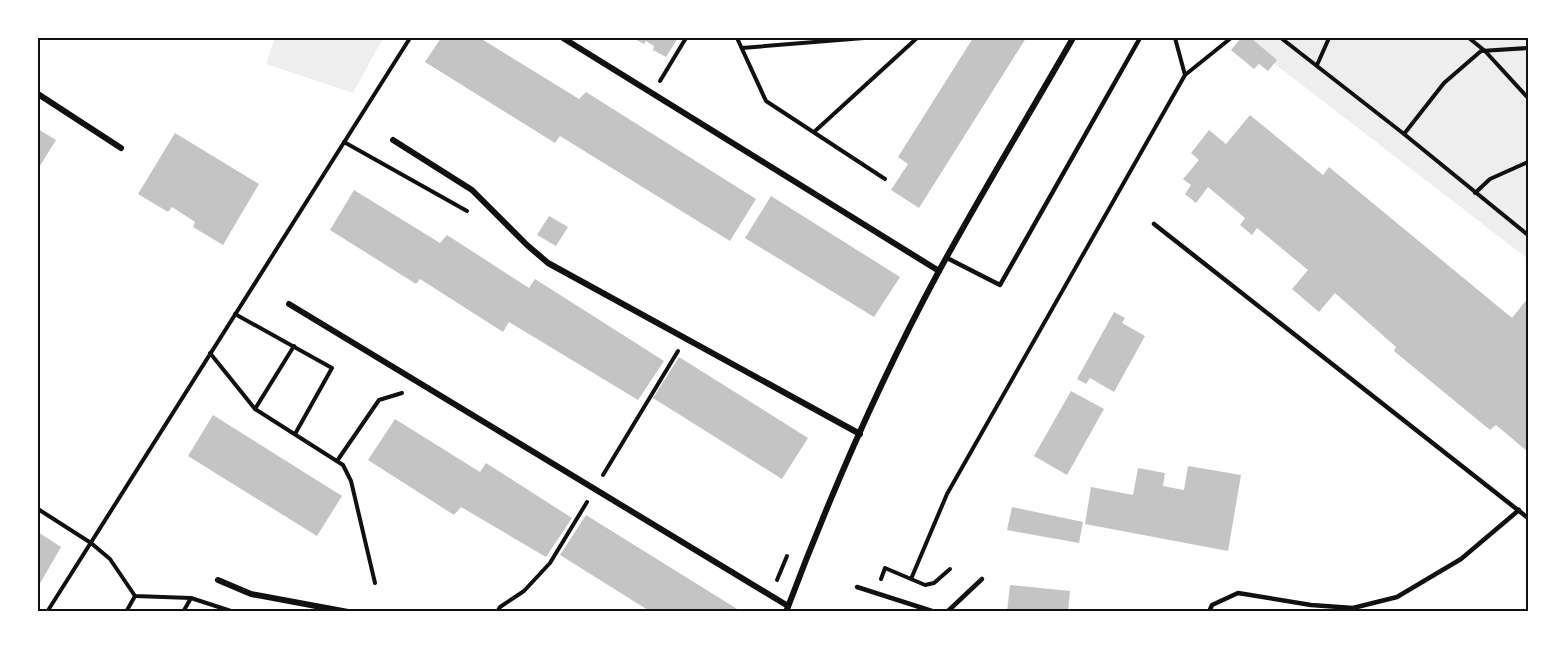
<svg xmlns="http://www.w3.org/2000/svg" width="1566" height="649" font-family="'Zilla Slab',serif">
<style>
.green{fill:#eee}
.building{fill:#c4c4c4}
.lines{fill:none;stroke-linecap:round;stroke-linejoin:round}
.path{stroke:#111;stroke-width:4}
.service{stroke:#111;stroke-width:4.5}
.minor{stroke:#111;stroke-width:6}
.neatline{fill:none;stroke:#111;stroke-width:2}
</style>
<rect width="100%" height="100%" fill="#fff"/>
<!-- green -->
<g class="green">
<polygon points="275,38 383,38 353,93 266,64"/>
<polygon points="1241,38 1528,38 1528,259"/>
</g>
<!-- building -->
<g class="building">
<polygon points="441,38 480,38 579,99 586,92 756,199 730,241 560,136 555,143 425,62"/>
<polygon points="633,38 678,38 666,57 653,50 654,46 646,41 644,44"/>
<polygon points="973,38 1026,38 919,208 891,190 908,164 898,157"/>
<polygon points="1241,38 1251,38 1277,60 1268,71 1259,64 1254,69 1231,50"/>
<polygon points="1250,115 1323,175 1329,167 1512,318 1528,298 1528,452 1496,425 1490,430 1394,351 1396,347 1335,293 1319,312 1292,289 1308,270 1257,228 1252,235 1240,225 1245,218 1208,187 1196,203 1185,194 1191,185 1183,179 1199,160 1191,153 1209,130 1226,144"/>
<polygon points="38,129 56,140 38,169"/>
<polygon points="175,133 259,184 223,245 193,227 195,222 172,207 168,212 138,194"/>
<polygon points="354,190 440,243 447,235 529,288 535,279 664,361 638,400 509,322 503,332 420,279 416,284 330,230"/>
<polygon points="771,196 900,277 874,317 745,238"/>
<polygon points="549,216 568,227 556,246 537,235"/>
<polygon points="1114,312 1125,318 1122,323 1145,336 1114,392 1090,378 1086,384 1077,379"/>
<polygon points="679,357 808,438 782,479 653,398"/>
<polygon points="1071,391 1104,409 1067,475 1034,456"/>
<polygon points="213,415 342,496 317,536 188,456"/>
<polygon points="395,419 480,472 486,463 572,518 546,557 461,507 454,515 368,460"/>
<polygon points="1188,466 1241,475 1228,551 1085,524 1091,487 1133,495 1138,468 1165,473 1163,486 1184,490"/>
<polygon points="1012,507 1083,522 1079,543 1007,530"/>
<polygon points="586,515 742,612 651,612 560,555"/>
<polygon points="38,532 61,547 38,587"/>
<polygon points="1010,585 1070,591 1068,612 1007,612"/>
</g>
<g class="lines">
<!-- path -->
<g class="path">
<polyline points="737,38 766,101 885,179"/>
<polyline points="1175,38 1185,75 1231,38"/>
<polyline points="1281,38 1404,134 1444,83 1481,51 1528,48"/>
<polyline points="1469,38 1485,51 1528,98"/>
<polyline points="742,48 864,38"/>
<polyline points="1317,65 1329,38"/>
<polyline points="660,81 686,38"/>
<polyline points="814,132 917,38"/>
<polyline points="1404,134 1528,235"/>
<polyline points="344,142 467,211"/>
<polyline points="1475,193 1490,179 1528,162"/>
<polyline points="235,314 332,368 295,434"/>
<polyline points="210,353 255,409 343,465 351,481 375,583"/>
<polyline points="255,409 294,346"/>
<polyline points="337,461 379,400 402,393"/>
<polyline points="603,475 678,351"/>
<polyline points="38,509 91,543 110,559 135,596 191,598 234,612"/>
<polyline points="881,579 885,568 911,579 947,494 1185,75"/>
<polyline points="911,579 925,585 934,583 950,569"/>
<polyline points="777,580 787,556"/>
<polyline points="47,612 410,38"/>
<polyline points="126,612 135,596"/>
<polyline points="183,612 191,598"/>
<polyline points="497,612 500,607 524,591 550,563 587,502"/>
</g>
<!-- service -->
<g class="service">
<polyline points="1154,224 1528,518"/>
<polyline points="947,258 1000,285 1140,38"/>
<polyline points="857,587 935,612"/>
<polyline points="947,612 982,579"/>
<polyline points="1209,612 1212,605 1238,593 1311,605 1353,608 1397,597 1461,559 1519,510"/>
</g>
<!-- minor -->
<g class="minor">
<polyline points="563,38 939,271"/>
<polyline points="38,94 121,148"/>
<polyline points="393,140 472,190 527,245 548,263 860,434"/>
<polyline points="289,304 788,606"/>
<polyline points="218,580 251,594 348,612"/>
<path d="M786,612C830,495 880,380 939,271C982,192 1029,115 1073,38"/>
</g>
</g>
<!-- border -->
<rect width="1566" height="649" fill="none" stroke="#ffffff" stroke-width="78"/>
<rect x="39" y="39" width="1488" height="571" class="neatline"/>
</svg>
